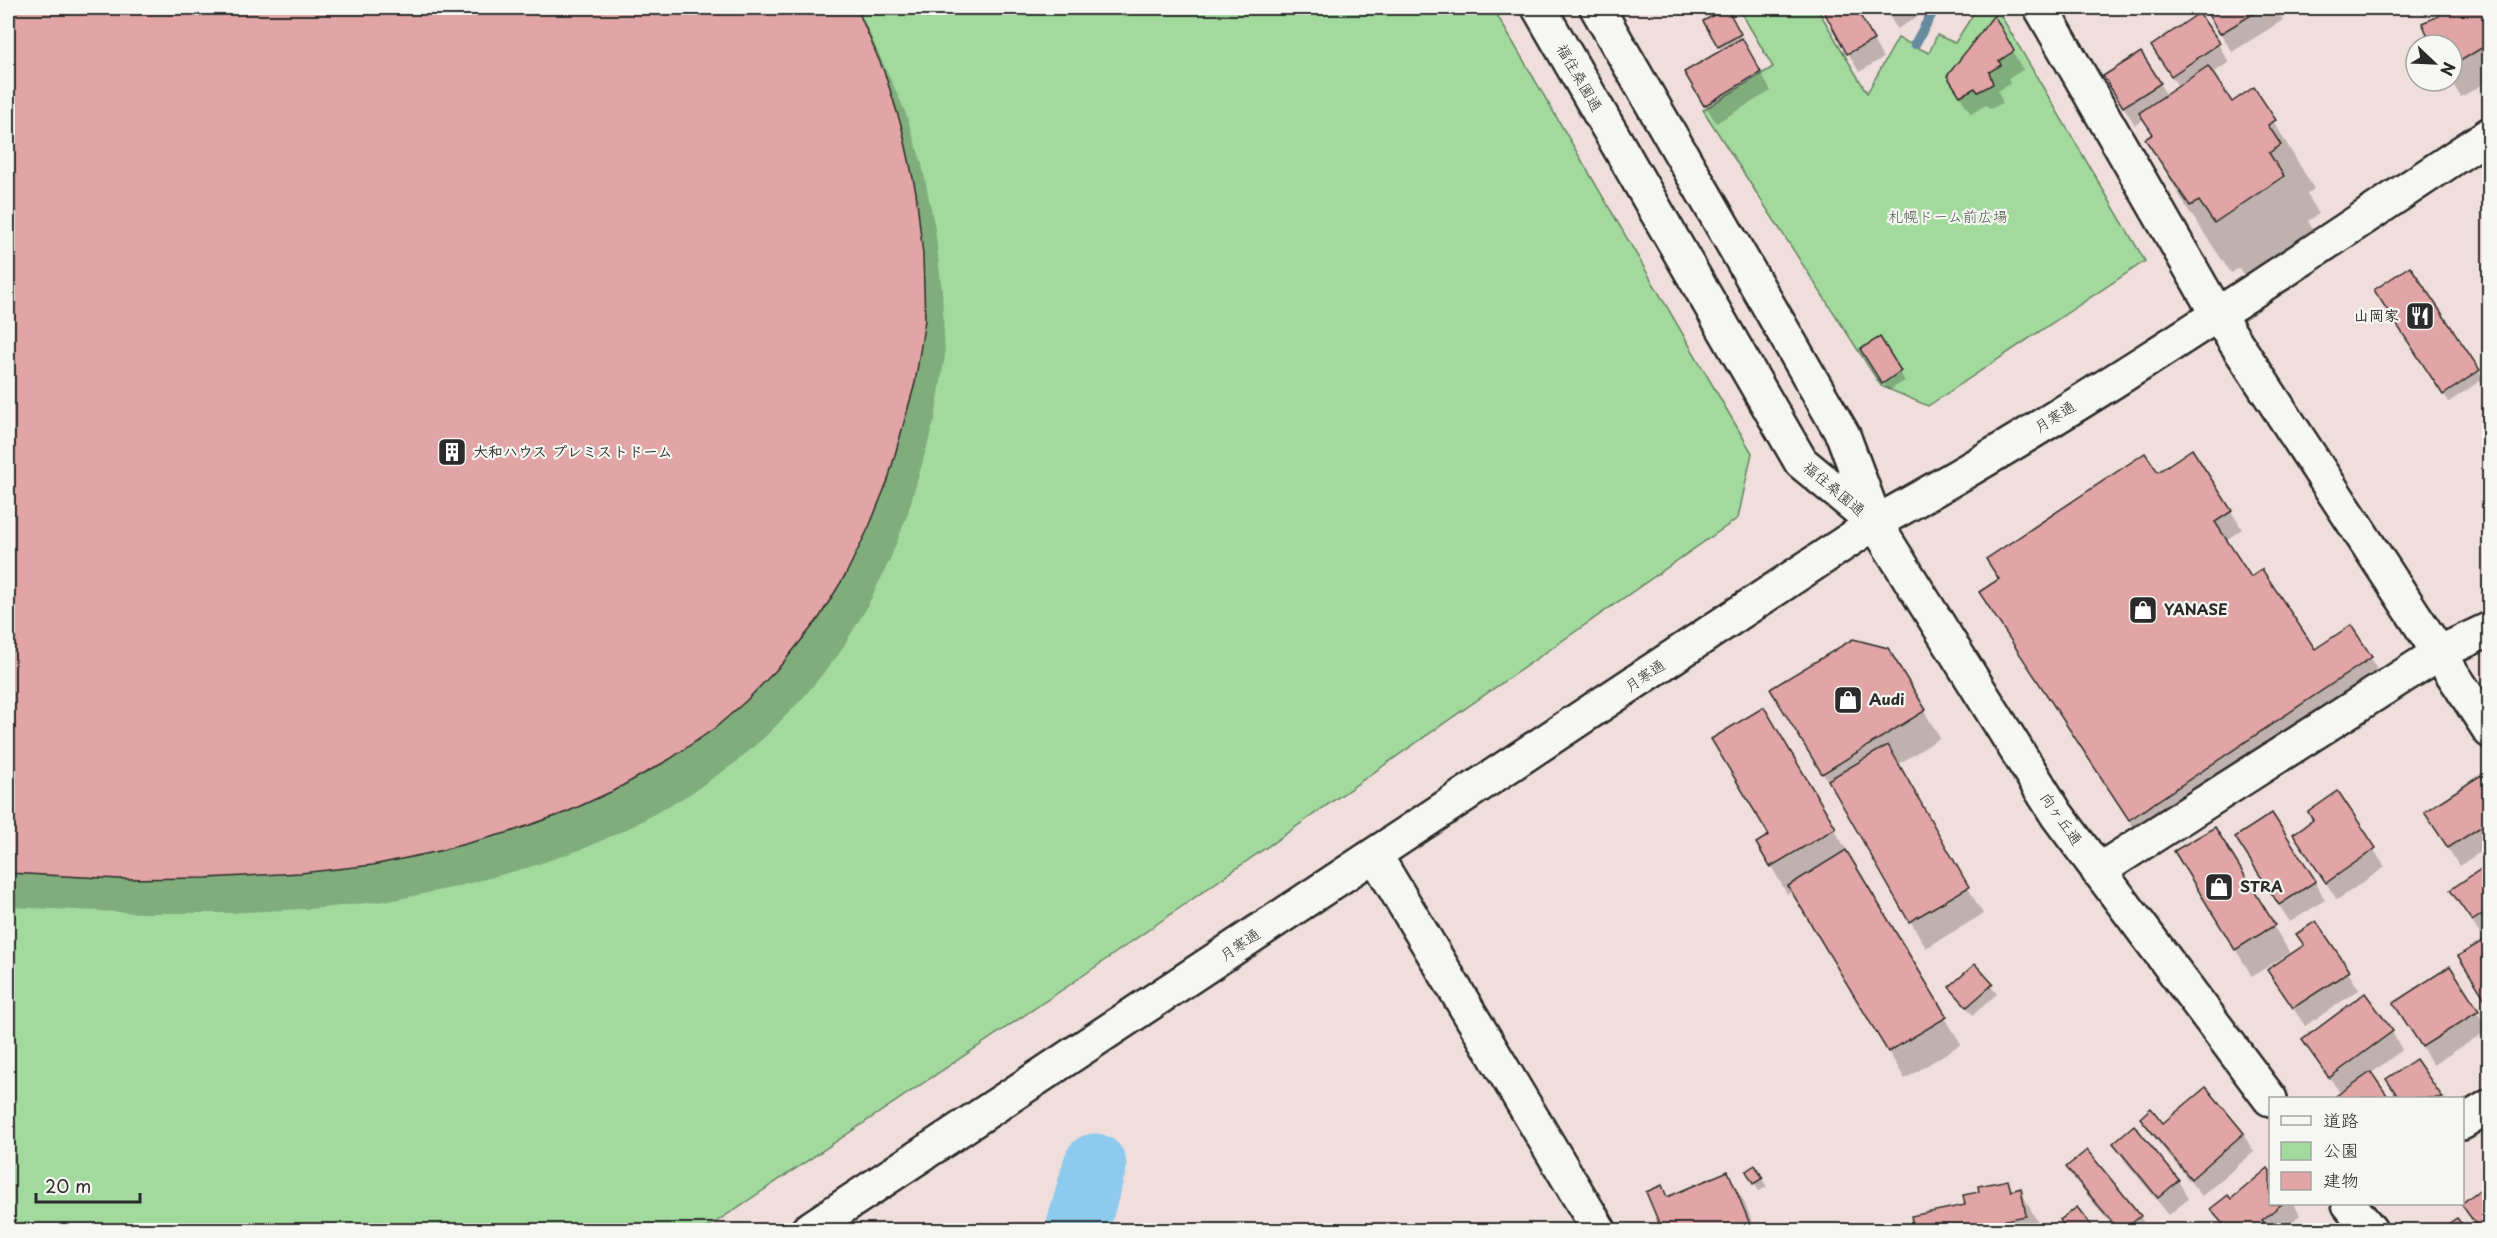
<svg xmlns="http://www.w3.org/2000/svg" width="2497" height="1238" font-family="'Playpen Sans','Klee One',sans-serif">
<style>
.green{fill:#a2d99d;stroke:#668264;stroke-width:1.5}
.shadow{fill:#0003}
.lines{fill:none;stroke-linecap:round;stroke-linejoin:round}
.stream{stroke:#668a9f;stroke-width:10}
.river{stroke:#8dcaed;stroke-width:63}
.building{fill:#e0a5a4;stroke:#2b2b2b;stroke-width:1.5}
.street-casing{stroke:#2b2b2b;stroke-width:38}
.secondary-casing{stroke:#2b2b2b;stroke-width:38}
.primary-casing{stroke:#2b2b2b;stroke-width:38}
.highway-casing{stroke:#2b2b2b;stroke-width:38}
.street{stroke:#f6f6f2;stroke-width:33}
.secondary{stroke:#f6f6f2;stroke-width:33}
.primary{stroke:#f6f6f2;stroke-width:33}
.highway{stroke:#f6f6f2;stroke-width:33}
.labels{text-anchor:middle;stroke-width:4.5;stroke-linejoin:round;paint-order:stroke}
.street-label{font-size:15px;fill:#2b2b2b;stroke:#f6f6f2}
.park-label{font-size:15px;fill:#495648;stroke:#f6f6f2}
.poi-label{font-size:15px;font-weight:bold;fill:#2b2b2b;stroke:#f6f6f2;text-anchor:start}
</style>
<rect width="100%" height="100%" fill="#efdedb"/>
<filter id="ink" filterUnits="userSpaceOnUse"><feTurbulence type="fractalNoise" baseFrequency=".0167" numOctaves="2"/><feDisplacementMap in="SourceGraphic" scale="12" xChannelSelector="R" yChannelSelector="G"/><feConvolveMatrix kernelMatrix="1 2 1 2 8 2 1 2 1" color-interpolation-filters="sRGB"/></filter>
<g filter="url(#ink)">
<!-- green -->
<g class="green">
<polygon points="8,8 1493,8 1752,453 1738,518 1068,986 704,1230 8,1230"/>
<polygon points="1754,8 1817,8 1867,93 1898,38 1929,53 1937,35 1955,43 1977,8 2003,8 2001,16 2145,261 1928,406 1881,386 1703,110 1773,67 1742,14"/>
</g>
<!-- shadow -->
<g class="shadow">
<polygon points="8,8 858,8 905,111 922,164 935,228 942,291 945,356 935,419 907,516 889,562 866,609 839,654 803,698 766,736 735,763 690,794 633,826 588,847 530,867 456,887 394,900 322,908 228,913 141,913 8,907"/>
<polygon points="1823,8 1855,8 1883,58 1859,72"/>
<polygon points="1885,8 1914,8 1919,16 1897,29"/>
<polygon points="2205,8 2275,8 2283,20 2232,52"/>
<polygon points="2436,8 2490,8 2490,80 2461,97 2451,81 2452,45 2434,45 2441,17"/>
<polygon points="1726,10 1771,91 1716,123 1686,73 1722,52 1705,21"/>
<polygon points="2004,35 2023,70 2008,79 2010,84 1998,91 2003,103 1990,109 1986,105 1971,114 1959,95"/>
<polygon points="2218,44 2229,62 2212,74 2232,104 2254,89 2314,189 2307,194 2319,214 2308,221 2322,245 2254,291 2239,268 2231,273 2187,208 2147,139 2154,135 2144,119 2135,125 2116,95 2160,84 2167,96 2179,88 2163,64"/>
<polygon points="2380,300 2478,370 2483,379 2449,402"/>
<polygon points="1879,339 1905,381 1888,391 1862,349"/>
<polygon points="2231,511 2242,529 2225,541 2251,579 2314,651 2351,627 2381,676 2140,837 1981,593 2000,580 1988,560"/>
<polygon points="1887,649 1940,738 1897,765 1983,914 1926,948 1841,799 1839,800 1788,716"/>
<polygon points="1764,709 1850,856 1848,857 1961,1044 1905,1079 1792,891 1787,894 1758,843 1770,836"/>
<polygon points="2490,791 2490,846 2459,866 2437,830"/>
<polygon points="2337,793 2385,867 2337,900 2295,834 2314,821"/>
<polygon points="2214,829 2290,953 2252,976 2192,879"/>
<polygon points="2247,856 2315,881 2325,900 2290,922"/>
<polygon points="2490,865 2490,934 2483,939 2452,890"/>
<polygon points="1975,966 1997,994 1973,1015 1951,988"/>
<polygon points="2348,972 2359,990 2305,1026 2280,988"/>
<polygon points="2477,1012 2488,1030 2433,1065 2406,1021"/>
<polygon points="2392,1032 2402,1050 2370,1074 2387,1098 2335,1098 2341,1094 2304,1041"/>
<polygon points="2415,1061 2441,1098 2399,1098 2388,1079"/>
<polygon points="2206,1089 2243,1134 2254,1152 2202,1196 2153,1136 2142,1118 2163,1125"/>
<polygon points="2115,1143 2178,1180 2188,1199 2169,1215 2125,1161"/>
<polygon points="1755,1167 1767,1187 1759,1191 1748,1172"/>
<polygon points="2068,1167 2140,1216 2148,1230 2116,1230 2079,1185"/>
<polygon points="2268,1170 2270,1173 2270,1204 2294,1204 2300,1215 2282,1230 2225,1230 2212,1209 2231,1201"/>
<polygon points="1728,1173 1743,1200 1756,1230 1664,1230 1648,1193 1667,1198"/>
<polygon points="2008,1182 2013,1192 2020,1190 2042,1230 1915,1230 1913,1217 1967,1206 1981,1193"/>
</g>
<g class="lines">
<!-- stream -->
<polyline class="stream" points="1915,44 1935,8"/>
<!-- river -->
<polyline class="river" points="1077,1230 1095,1165"/>
</g>
<!-- building -->
<g class="building">
<polygon points="8,8 857,8 885,74 902,128 916,192 923,255 925,320 915,383 888,480 869,527 846,574 819,618 783,663 746,701 715,728 670,759 613,791 567,812 510,832 435,852 373,865 301,873 207,878 120,879 8,873"/>
<polygon points="1727,8 1741,34 1718,47 1703,21"/>
<polygon points="1822,8 1856,8 1874,40 1847,54"/>
<polygon points="2204,8 2263,8 2220,34"/>
<polygon points="2435,8 2490,8 2490,43 2452,66 2452,45 2432,45 2422,23 2439,16"/>
<polygon points="2199,13 2220,43 2171,76 2151,46"/>
<polygon points="1994,15 2014,51 1999,61 2001,65 1989,72 1993,84 1978,92 1975,88 1960,96 1947,76"/>
<polygon points="1742,38 1761,72 1704,106 1684,72"/>
<polygon points="2141,52 2161,83 2123,107 2103,76"/>
<polygon points="2208,66 2232,102 2254,87 2276,120 2268,125 2281,145 2269,153 2284,176 2214,223 2199,201 2190,206 2145,139 2153,134 2139,113"/>
<polygon points="2410,266 2480,370 2443,395 2374,290"/>
<polygon points="1880,337 1901,371 1882,384 1860,349"/>
<polygon points="2192,449 2232,511 2215,522 2251,577 2262,569 2315,649 2351,625 2372,657 2129,820 1979,592 1999,579 1986,559 2145,453 2158,472"/>
<polygon points="1853,639 1888,648 1926,710 1822,774 1770,689"/>
<polygon points="1764,707 1836,828 1770,867 1756,843 1769,835 1711,739"/>
<polygon points="1888,745 1969,887 1909,922 1828,780"/>
<polygon points="2481,775 2490,789 2490,821 2448,848 2424,812"/>
<polygon points="2338,791 2376,848 2326,883 2293,834 2313,820 2308,812"/>
<polygon points="2272,813 2316,881 2279,905 2235,837"/>
<polygon points="2215,827 2275,925 2235,950 2174,851"/>
<polygon points="1846,850 1947,1017 1888,1052 1788,886"/>
<polygon points="2490,863 2490,909 2472,921 2450,890"/>
<polygon points="2316,921 2350,971 2293,1008 2267,970 2304,945 2296,934"/>
<polygon points="2490,936 2490,1007 2458,956"/>
<polygon points="1975,964 1993,984 1967,1007 1949,987"/>
<polygon points="2450,966 2479,1011 2422,1047 2393,1003"/>
<polygon points="2365,993 2393,1031 2329,1078 2302,1040"/>
<polygon points="2416,1059 2443,1098 2399,1098 2386,1079"/>
<polygon points="2371,1072 2389,1098 2333,1098"/>
<polygon points="2206,1087 2244,1133 2191,1179 2140,1118 2151,1108 2163,1123"/>
<polygon points="2134,1125 2179,1180 2158,1198 2113,1143"/>
<polygon points="2087,1150 2141,1216 2123,1230 2119,1230 2066,1167"/>
<polygon points="1755,1165 1763,1178 1753,1184 1746,1171"/>
<polygon points="2268,1168 2270,1171 2270,1204 2282,1204 2262,1220 2271,1230 2228,1230 2210,1209 2228,1195 2231,1199"/>
<polygon points="1728,1171 1750,1224 1736,1230 1662,1230 1646,1192 1662,1185 1667,1197"/>
<polygon points="2008,1180 2011,1191 2021,1188 2026,1216 1984,1224 1985,1229 2000,1225 2001,1230 1914,1230 1911,1216 1965,1205 1963,1195 1979,1192 1978,1186"/>
<polygon points="2490,1182 2490,1230 2480,1230 2461,1204"/>
<polygon points="2077,1207 2095,1230 2068,1230 2060,1220"/>
<polygon points="2457,1218 2466,1230 2439,1230"/>
<polygon points="965,1222 970,1230 950,1230"/>
</g>
<g class="lines">
<!-- street casing -->
<g class="street-casing">
<g id="street">
<polyline points="2041,8 2217,314 2490,731"/>
<polyline points="1375,855 1599,1230"/>
<polyline points="2098,871 2439,653 2490,629"/>
<polyline points="2462,1123 2490,1106"/>
</g>
</g>
<!-- secondary casing -->
<g class="secondary-casing">
<g id="secondary">
<polyline points="1875,523 2057,815 2270,1099"/>
<polyline points="2349,1204 2370,1230"/>
</g>
</g>
<!-- primary casing -->
<g class="primary-casing">
<g id="primary">
<polyline points="1539,8 1801,462 1875,523"/>
<polyline points="1597,8 1843,435 1875,521"/>
</g>
</g>
<!-- highway casing -->
<g class="highway-casing">
<path id="highway" d="M808,1230L1875,523C2087,406 2288,268 2490,134"/>
</g>
<!-- street -->
<use href="#street" class="street"/>
<!-- secondary -->
<use href="#secondary" class="secondary"/>
<!-- primary -->
<use href="#primary" class="primary"/>
<!-- highway -->
<use href="#highway" class="highway"/>
</g>
</g>
<!-- icons -->
<defs>
<g id="restaurant-square" transform="scale(1.5)"><rect x="-9" y="-9" width="18" height="18" rx="4" fill="#2b2b2b" stroke="#f6f6f2"/><path d="M-5-6h1v4h1v-4h1v4h1v-4h1v5L-1.5 .5V6h-2V.5L-5-1ZM5-6V6H3V1.5H1.5Q1.5-4 5-6Z" fill="#fff"/></g>
<g id="building-square" transform="scale(1.5)"><rect x="-9" y="-9" width="18" height="18" rx="4" fill="#2b2b2b" stroke="#f6f6f2"/><path d="M-4-6H4V6H1V3H-1V6H-4ZM-2.5-4.3h1.7v1.8h-1.7ZM.8-4.3h1.7v1.8H.8ZM-2.5-1h1.7V.8h-1.7ZM.8-1h1.7V.8H.8Z" fill="#fff"/></g>
<g id="shop-square" transform="scale(1.5)"><rect x="-9" y="-9" width="18" height="18" rx="4" fill="#2b2b2b" stroke="#f6f6f2"/><path d="M-5-2.5h2.3a2.7 3.5 0 0 1 5.4 0H5L5.5 6h-11ZM-1.5-2.5h3a1.5 2.3 0 0 0-3 0Z" fill="#fff"/></g>
</defs>
<g fill-rule="evenodd">
<use href="#restaurant-square" x="2420" y="316"/>
<use href="#building-square" x="452" y="452"/>
<use href="#shop-square" x="2143" y="610"/>
<use href="#shop-square" x="1848" y="700"/>
<use href="#shop-square" x="2219" y="887"/>
</g>
<g class="labels">
<!-- street labels -->
<g class="street-label">
<text transform="translate(1579 78) rotate(60)" y="5">福住桑園通</text>
<text transform="translate(2055 417) rotate(-32)" y="5">月寒通</text>
<text transform="translate(1834 489) rotate(40)" y="5">福住桑園通</text>
<text transform="translate(1645 676) rotate(-34)" y="5">月寒通</text>
<text transform="translate(2061 819) rotate(55)" y="5">向ヶ丘通</text>
<text transform="translate(1240 945) rotate(-34)" y="5">月寒通</text>
</g>
<!-- park labels -->
<g class="park-label">
<text x="1948" y="222">札幌ドーム前広場</text>
</g>
<!-- poi labels -->
<g class="poi-label">
<text x="2399" y="321" text-anchor="end">山岡家</text>
<text x="473" y="457">大和ハウス プレミストドーム</text>
<text x="2164" y="615">YANASE</text>
<text x="1869" y="705">Audi</text>
<text x="2240" y="892">STRA</text>
</g>
</g>
<!-- margin -->
<rect width="2497" height="1238" fill="none" stroke="#f6f6f2" stroke-width="30"/>
<rect x="15" y="15" width="2467" height="1208" fill="none" stroke="#2b2b2b" stroke-width="2" filter="url(#ink)"/>
<!-- legend -->
<rect x="2269" y="1097" width="195" height="108" fill="#f6f6f2" stroke="#a5a5a2" stroke-width="1.5"/>
<rect x="2281" y="1116" width="30" height="9" fill="#f6f6f2" stroke="#a5a5a2" stroke-width="1.5"/>
<text x="2323" y="1127" font-size="18" fill="#2b2b2b">道路</text>
<rect x="2281" y="1142" width="30" height="18" fill="#a2d99d" stroke="#a5a5a2" stroke-width="1.5"/>
<text x="2323" y="1157" font-size="18" fill="#2b2b2b">公園</text>
<rect x="2281" y="1172" width="30" height="18" fill="#e0a5a4" stroke="#a5a5a2" stroke-width="1.5"/>
<text x="2323" y="1187" font-size="18" fill="#2b2b2b">建物</text>
<!-- north arrow -->
<g transform="translate(2434 63) rotate(113)"><circle r="28" fill="#f6f6f2" stroke="#a5a5a2" stroke-width="1.5"/>
<path d="M0-4.5L10 22L0 15L-10 22Z" fill="#2b2b2b"/>
<text y="-9" font-size="16" font-weight="bold" text-anchor="middle" fill="#2b2b2b">N</text>
</g>
<!-- scale -->
<path d="M36 1193v9h104v-9" fill="none" stroke="#2b2b2b" stroke-width="3"/>
<text x="45" y="1193" font-size="18" fill="#2b2b2b" stroke="#f6f6f2" stroke-width="4.5" paint-order="stroke">20 m</text>
</svg>
